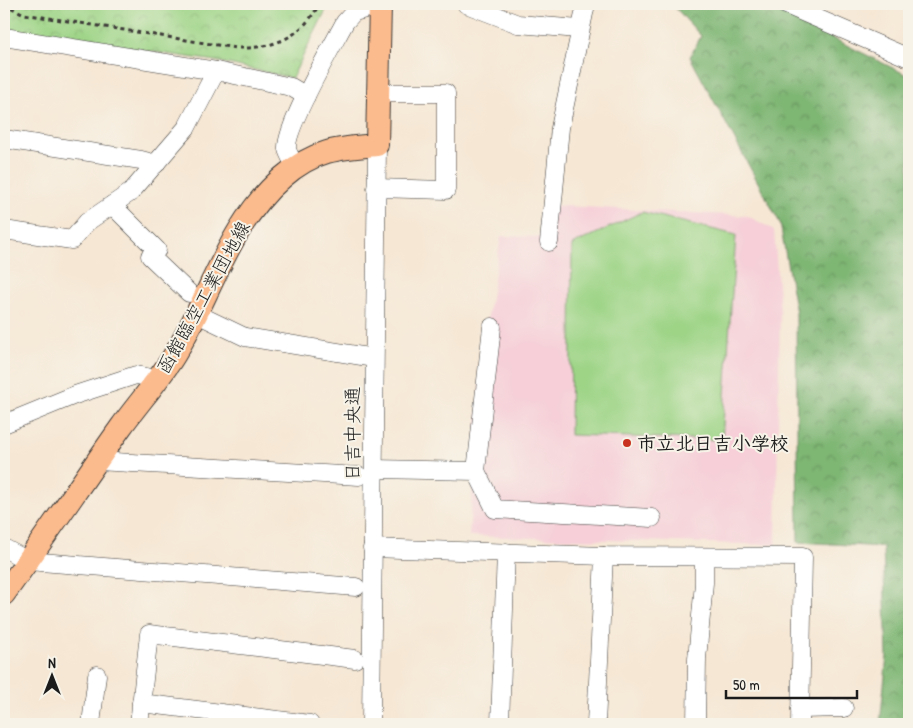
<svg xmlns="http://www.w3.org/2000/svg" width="913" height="728" font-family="'Patrick Hand','Klee One',sans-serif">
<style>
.built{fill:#f6cfd8}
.forest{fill:url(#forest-crowns);stroke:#4d6948}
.park{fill:url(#park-crowns);stroke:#5c7851}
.garden{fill:#9dd486;stroke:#5c7851}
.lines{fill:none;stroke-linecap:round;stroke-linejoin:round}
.minor-casing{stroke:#3d3a38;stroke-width:19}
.major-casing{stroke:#3d3a38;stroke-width:24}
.path{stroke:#3d3a38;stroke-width:3;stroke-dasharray:4 4;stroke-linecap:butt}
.minor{stroke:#fff;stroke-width:18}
.major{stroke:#fbbb8d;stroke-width:22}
.poi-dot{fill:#c8321e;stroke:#f7f3e8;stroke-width:2}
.labels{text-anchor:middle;stroke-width:4;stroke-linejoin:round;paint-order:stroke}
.street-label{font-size:19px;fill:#1c1c1c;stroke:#f7f3e8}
.poi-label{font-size:19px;font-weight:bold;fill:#1c1c1c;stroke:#f7f3e8;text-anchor:start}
</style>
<defs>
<pattern id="forest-crowns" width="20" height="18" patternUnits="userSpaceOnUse" patternTransform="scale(1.25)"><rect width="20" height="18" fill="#7eb673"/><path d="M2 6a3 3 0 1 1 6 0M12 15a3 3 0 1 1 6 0" fill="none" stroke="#66935e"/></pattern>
<pattern id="park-crowns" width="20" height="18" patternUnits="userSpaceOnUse" patternTransform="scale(1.25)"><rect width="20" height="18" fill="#9dd486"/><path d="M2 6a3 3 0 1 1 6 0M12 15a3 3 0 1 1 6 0" fill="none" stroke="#87b573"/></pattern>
</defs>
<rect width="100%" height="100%" fill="#f7f3e8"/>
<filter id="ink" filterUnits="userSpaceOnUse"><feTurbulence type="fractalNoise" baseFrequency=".02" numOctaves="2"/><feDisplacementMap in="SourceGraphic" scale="10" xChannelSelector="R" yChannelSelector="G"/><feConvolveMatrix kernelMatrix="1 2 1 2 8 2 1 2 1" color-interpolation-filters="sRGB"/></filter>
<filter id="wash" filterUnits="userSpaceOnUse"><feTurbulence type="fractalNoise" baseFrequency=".0096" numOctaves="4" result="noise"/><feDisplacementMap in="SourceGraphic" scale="20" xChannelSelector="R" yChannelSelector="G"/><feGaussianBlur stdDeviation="1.12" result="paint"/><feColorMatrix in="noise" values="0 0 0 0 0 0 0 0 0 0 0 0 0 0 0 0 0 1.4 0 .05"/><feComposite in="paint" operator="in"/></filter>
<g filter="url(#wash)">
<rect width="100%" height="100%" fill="#f6e7d4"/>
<!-- built -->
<polygon class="built" points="547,205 748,216 774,230 780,312 776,545 469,536 482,351 501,236 540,237"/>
<!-- forest -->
<polygon class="forest" points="672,4 764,4 909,76 909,724 880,724 887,656 883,547 798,542 796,313 780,223 690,57 701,36"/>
<!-- park -->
<polygon class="park" points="4,4 329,4 292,78 215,61 4,30"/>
<!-- garden -->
<polygon class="garden" points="642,212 736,235 722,440 570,435 572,245"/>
</g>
<g filter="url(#ink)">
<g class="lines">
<!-- minor casing -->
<g class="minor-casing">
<g id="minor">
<polyline points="466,4 518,24 579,29"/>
<polyline points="784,4 909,58"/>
<polyline points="4,37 216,71 291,87 306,96"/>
<polyline points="4,139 141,160 156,164"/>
<path d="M295,166C293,161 288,154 287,149C285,127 333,45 345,22L354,12L380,5"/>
<polyline points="376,188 446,190 446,93 379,93"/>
<polyline points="112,205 157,250 150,256 189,293"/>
<polyline points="4,230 72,240 87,222 131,192 187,127 216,71"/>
<polyline points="549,242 560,128 586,4"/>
<polyline points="197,314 245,337 374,358"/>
<polyline points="4,424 75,395 136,375 157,379"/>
<polyline points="97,461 359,476"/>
<polyline points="374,469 476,471 495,509 652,518"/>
<polyline points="476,471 492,327"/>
<polyline points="4,548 28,561 356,587"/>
<polyline points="372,548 604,556 803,557 800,724"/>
<polyline points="141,703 310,724"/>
<polyline points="800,709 844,708"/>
<polyline points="91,724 97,675"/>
<polyline points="139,724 149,634 355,659"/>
<polyline points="371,724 377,145"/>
<polyline points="500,724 506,552"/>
<polyline points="596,724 604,556"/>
<polyline points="696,724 697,659 704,583 704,557"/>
</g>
</g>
<!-- major casing -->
<g class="major-casing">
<path id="major" d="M4,594C44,539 82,482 121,427C139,402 160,379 175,354C211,295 229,223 283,177C314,150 338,148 377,145L380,4"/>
</g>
<!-- path -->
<path class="path" d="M4,4L24,14L236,48C272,49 302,38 319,4"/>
<!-- minor -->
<use href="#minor" class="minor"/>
<!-- major -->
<use href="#major" class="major"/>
</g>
</g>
<!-- markers -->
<circle class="poi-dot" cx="627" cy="443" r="5"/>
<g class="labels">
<!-- street labels -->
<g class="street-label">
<text transform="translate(203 297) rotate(-61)" y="7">函館臨空工業団地線</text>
<text transform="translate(352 434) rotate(-90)" y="7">日吉中央通</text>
</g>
<!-- poi labels -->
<g class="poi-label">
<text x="637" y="450">市立北日吉小学校</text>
</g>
</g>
<!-- margin -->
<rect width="913" height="728" fill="none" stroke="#f7f3e8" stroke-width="20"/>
<!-- north arrow -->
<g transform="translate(52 676)" stroke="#f7f3e8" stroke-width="4" paint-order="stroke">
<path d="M0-4L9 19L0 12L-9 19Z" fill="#1c1c1c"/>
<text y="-8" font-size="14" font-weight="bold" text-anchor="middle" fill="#1c1c1c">N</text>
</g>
<!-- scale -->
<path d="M726 690v8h131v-8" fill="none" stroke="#1c1c1c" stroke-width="2.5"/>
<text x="733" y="690" font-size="15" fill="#1c1c1c" stroke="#f7f3e8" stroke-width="4" paint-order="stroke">50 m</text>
</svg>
